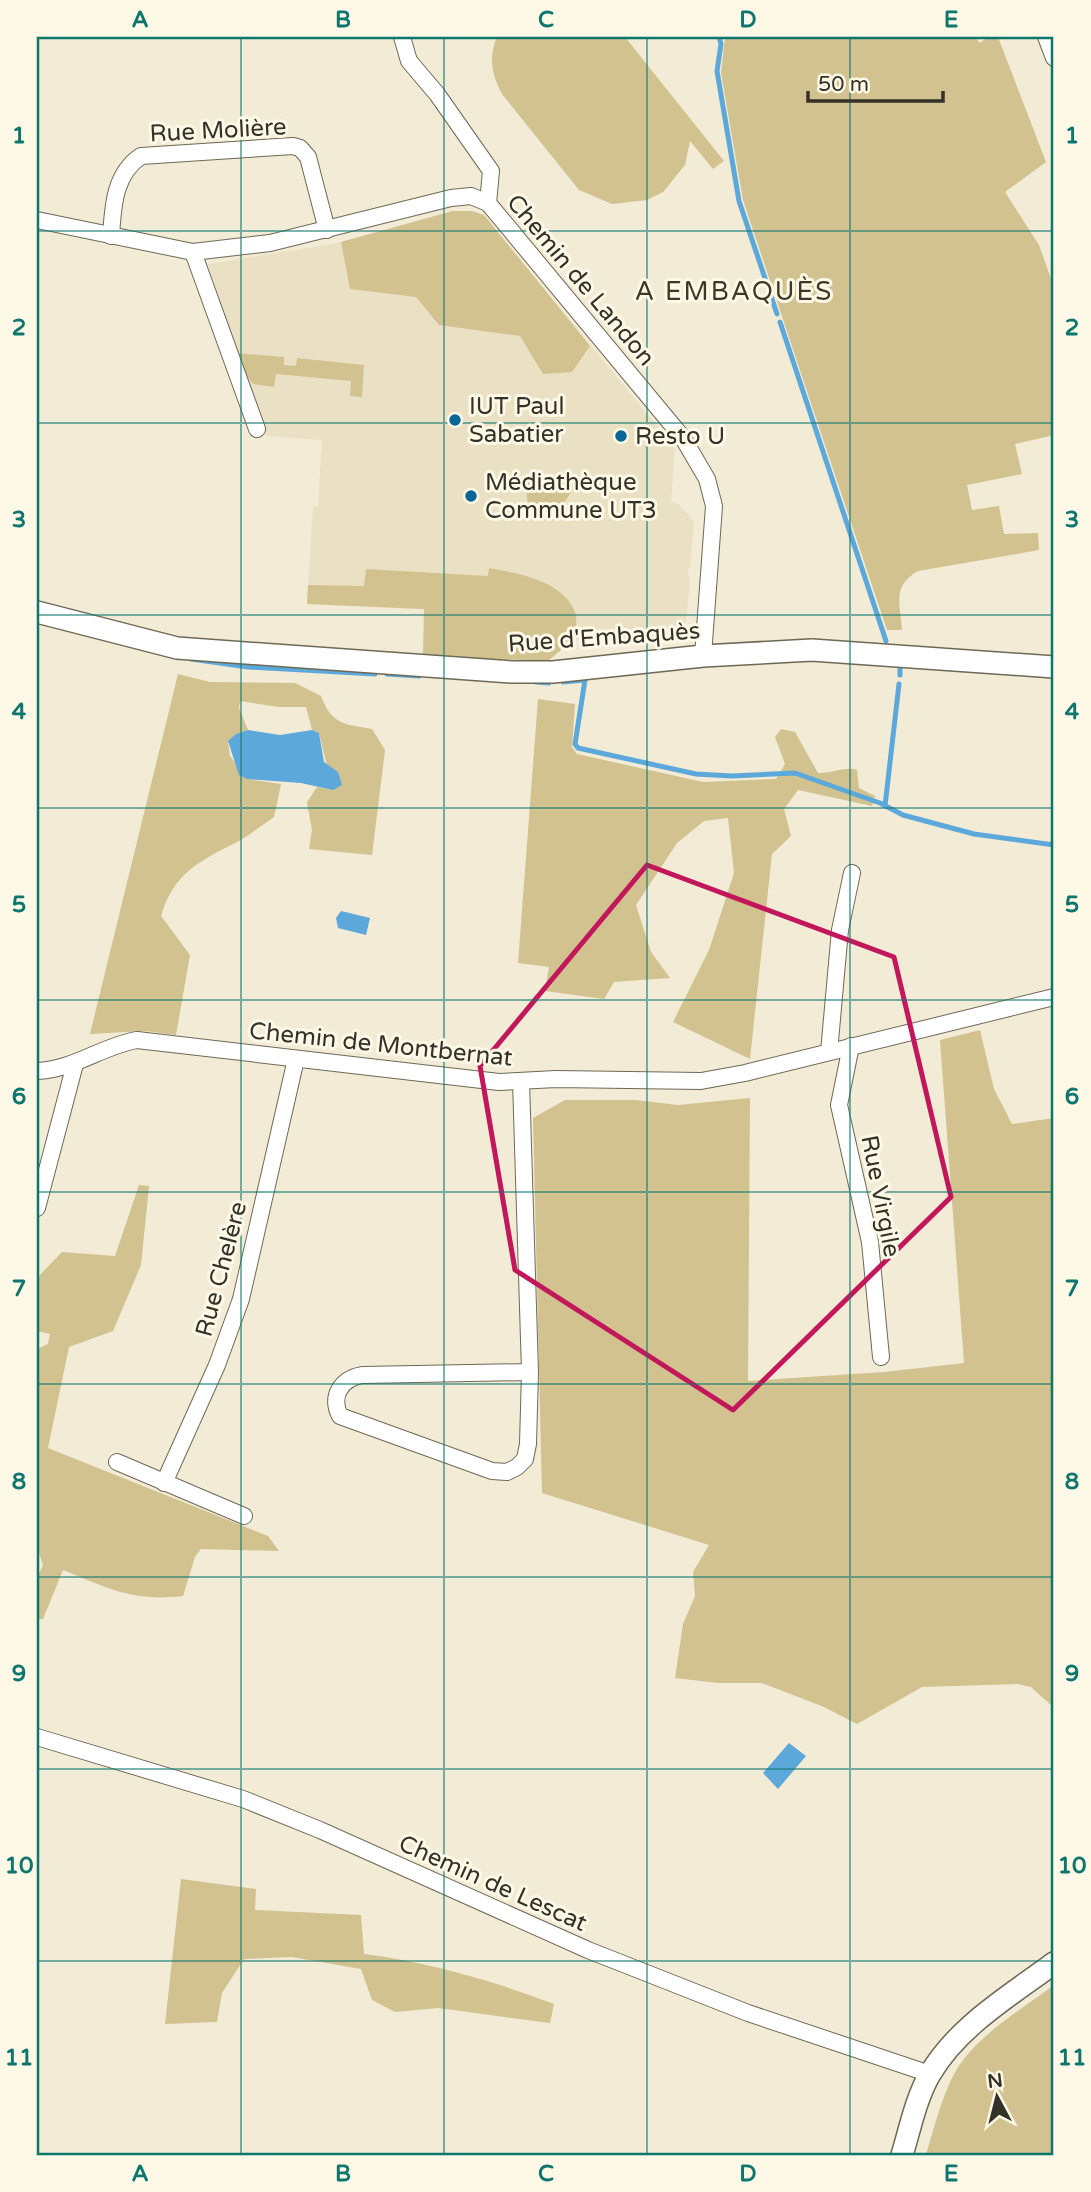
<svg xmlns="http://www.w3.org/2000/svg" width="1091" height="2192" font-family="'Varela Round',sans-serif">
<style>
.built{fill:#eae1c4}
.green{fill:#d1c290}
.water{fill:#5da8da}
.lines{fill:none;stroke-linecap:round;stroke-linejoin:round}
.stream{stroke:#5da8da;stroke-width:5}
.minor-casing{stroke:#6e6856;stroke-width:18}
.tertiary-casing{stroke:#6e6856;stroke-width:24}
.minor{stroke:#fff;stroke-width:16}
.tertiary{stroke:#fff;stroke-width:21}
.marked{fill:none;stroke:#c2185b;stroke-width:5;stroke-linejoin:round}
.grid{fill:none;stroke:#0f766e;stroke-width:2;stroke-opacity:0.55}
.poi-dot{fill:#096595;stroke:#fef9e7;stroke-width:2.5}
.labels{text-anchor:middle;stroke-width:6;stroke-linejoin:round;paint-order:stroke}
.street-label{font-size:24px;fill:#343129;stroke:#fef9e7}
.poi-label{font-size:24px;fill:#343129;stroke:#fef9e7;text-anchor:start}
.neighbourhood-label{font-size:26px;letter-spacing:2px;fill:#3e3827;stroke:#fef9e7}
.neatline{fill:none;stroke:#0f766e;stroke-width:2.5}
.grid-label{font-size:23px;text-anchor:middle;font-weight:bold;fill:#0f766e}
</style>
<rect width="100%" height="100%" fill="#f2ebd6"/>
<!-- built -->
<polygon class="built" points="453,211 472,211 484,215 675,448 671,502 678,504 694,521 690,568 687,570 690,579 686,622 669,643 574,639 535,615 307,604 313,506 318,506 322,440 266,436 208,264 333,244"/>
<!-- green -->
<g class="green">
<path d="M497,37H625L724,161L713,169L690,141L685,165L663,192L647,200L612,204L579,190L502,94C492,75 488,57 497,37Z"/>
<path d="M725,37H975L980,43L988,37H998L1046,162L1005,192L1039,245L1054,287V435L1015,444L1022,474L967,485L972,510L999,506L1004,534L1038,533L1039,550L918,571C892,586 900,603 902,630H887L743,200L721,73Z"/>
<polygon points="453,211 472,211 484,215 590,346 572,372 543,374 520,336 439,325 416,297 350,289 341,242"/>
<polygon points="235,353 284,357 284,365 296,366 297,358 364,365 362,397 350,396 351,381 276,374 274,387 253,384 242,370"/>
<path d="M540,477L579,480L556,515H531C527,502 525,493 529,479Z"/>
<path d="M489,568C519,574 562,580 575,612C578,619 575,631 574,639L548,661L423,656L424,609L307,604L308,585L364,586L366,569L488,576Z"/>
<path d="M178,674L210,682L295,683L321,696C332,725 344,724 372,729L385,750L372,855L309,849L312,830L307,802L317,787L333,790L319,733L312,730L306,707H279L240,701L239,708L248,730L236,734L228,742L230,756L247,779L281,784L274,817C262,825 250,835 237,842C200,861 174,872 161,916L190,955L176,1035L145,1031L90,1034Z"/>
<path d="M538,699L575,704L572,747L577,754L703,782L776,779L785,764L775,737L781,729L795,732L818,773C831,774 846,766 857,770L859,788L875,796L872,806L798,790L784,809L791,836L772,854L750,1059L673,1022L709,950L734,873L728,818L704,821L677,843L636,905L651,952L670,978L614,982L604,999L545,991L549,967L518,963Z"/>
<polygon points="980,1030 994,1089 1012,1124 1054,1118 1054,1708 1031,1687 1018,1684 922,1687 857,1724 824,1707 762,1683 718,1683 675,1678 683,1624 695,1596 693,1572 709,1545 542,1493 533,1118 565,1100 635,1100 678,1105 750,1098 748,1381 884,1372 964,1363 940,1040"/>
<path d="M139,1185L149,1186L141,1265L113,1331L69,1347L48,1448L268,1536L279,1551L201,1549L195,1557L183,1596C132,1602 108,1588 63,1570L43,1619H37V1578L43,1565L37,1547V1349L48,1344L50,1334L37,1331V1278L62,1252L115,1256Z"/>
<path d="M181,1879L256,1889L255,1910L361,1915L364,1954C429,1962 493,1981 554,2004L550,2023L438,2008L395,2012L372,2000L361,1969L292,1957L244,1959L222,1993L217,2022L165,2024Z"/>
<path d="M1054,1985V2155H926C934,2128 941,2099 954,2074C976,2035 1020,2011 1054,1985Z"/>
</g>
<!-- water -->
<g class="water">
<polygon points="248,730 280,735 312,730 319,733 324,762 338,772 342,785 333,790 301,783 247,779 239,775 228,741 236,734"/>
<polygon points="341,911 370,918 366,935 338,928 336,918"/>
<polygon points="789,1743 806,1756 778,1789 763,1773"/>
</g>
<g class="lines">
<!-- stream -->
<g class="stream">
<polyline points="719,37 721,44 717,71 739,201 777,314"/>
<polyline points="780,322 886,641"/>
<polyline points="191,659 248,667 375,674"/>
<polyline points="900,664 900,675"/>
<polyline points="387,674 419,676"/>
<polyline points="536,682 549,683"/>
<polyline points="563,682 585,680 575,744 578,748 696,774 732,776 795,773 880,803 903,815 974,834 1054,845"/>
<polyline points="885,806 899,684"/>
</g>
<!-- minor casing -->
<g class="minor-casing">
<g id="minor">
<polyline points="402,37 409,61 437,94 491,171 488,203"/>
<polyline points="1046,37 1054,58"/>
<polyline points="37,220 193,252 270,243 451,198 471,196 488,203 683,438 707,479 714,506 703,656"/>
<path d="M111,236C113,207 114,174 141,156L293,146L300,148L308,157L327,230"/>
<polyline points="193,252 257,429"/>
<polyline points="851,1046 839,1105 870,1242 881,1357"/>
<polyline points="829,1052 840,930 852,873"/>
<path d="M37,1071C73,1070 102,1046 137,1040L499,1082L556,1079L701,1081L745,1073L1054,997"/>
<path d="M521,1081L530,1372L528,1444L525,1459L517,1467L507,1472L492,1471L340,1416C330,1396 341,1379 362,1375L530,1372"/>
<polyline points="37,1208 75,1064"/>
<polyline points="117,1462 244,1516"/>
<polyline points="164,1483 217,1365 241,1299 296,1059"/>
<polyline points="37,1737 243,1799 320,1830 588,1950 748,2013 930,2074"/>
</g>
</g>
<!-- tertiary casing -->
<g class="tertiary-casing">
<g id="tertiary">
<polyline points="37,612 177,648 512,672 553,672 703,656 812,650 1054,667"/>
<path d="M902,2155C910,2129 916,2098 930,2074C958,2026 1011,1995 1054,1963"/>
</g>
</g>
<!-- minor -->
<use href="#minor" class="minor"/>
<!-- tertiary -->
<use href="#tertiary" class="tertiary"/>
</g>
<!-- marked area -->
<path class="marked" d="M647,865L894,957L951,1197L733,1410L515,1270L480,1066Z"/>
<!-- grid -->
<path class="grid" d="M241,37V2155M444,37V2155M647,37V2155M850,37V2155M37,231H1054M37,423H1054M37,615H1054M37,808H1054M37,1000H1054M37,1192H1054M37,1384H1054M37,1577H1054M37,1769H1054M37,1961H1054"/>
<!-- markers -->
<g class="poi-dot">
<circle cx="455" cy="420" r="7"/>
<circle cx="621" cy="436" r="7"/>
<circle cx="471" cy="496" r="7"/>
</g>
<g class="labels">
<!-- street labels -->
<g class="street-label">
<text transform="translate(218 130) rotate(-3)" y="8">Rue Molière</text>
<text transform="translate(581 280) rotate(50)" y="8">Chemin de Landon</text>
<text transform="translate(604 637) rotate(-4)" y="8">Rue d'Embaquès</text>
<text transform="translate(381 1044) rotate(6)" y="8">Chemin de Montbernat</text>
<text transform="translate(881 1196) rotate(79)" y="8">Rue Virgile</text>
<text transform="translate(221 1269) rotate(-75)" y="8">Rue Chelère</text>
<text transform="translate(493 1883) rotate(24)" y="8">Chemin de Lescat</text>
</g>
<!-- poi labels -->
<g class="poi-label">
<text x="469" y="414">IUT Paul<tspan x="469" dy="28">Sabatier</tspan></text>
<text x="635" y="444">Resto U</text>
<text x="485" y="490">Médiathèque<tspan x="485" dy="28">Commune UT3</tspan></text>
</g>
<!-- neighbourhood labels -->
<g class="neighbourhood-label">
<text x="734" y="300">A EMBAQUÈS</text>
</g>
</g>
<!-- border -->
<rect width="1091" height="2192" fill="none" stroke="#fef9e7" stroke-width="77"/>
<!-- north arrow -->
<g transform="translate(997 2097) rotate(353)" stroke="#fef9e7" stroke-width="5" paint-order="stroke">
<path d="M0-5L12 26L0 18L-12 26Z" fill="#343129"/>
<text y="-10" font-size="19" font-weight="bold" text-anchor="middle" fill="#343129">N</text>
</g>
<!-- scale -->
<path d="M808 91v10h135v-10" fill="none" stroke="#343129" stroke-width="3.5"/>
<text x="818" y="91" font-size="21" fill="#343129" stroke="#fef9e7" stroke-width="5" paint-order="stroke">50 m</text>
<rect x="38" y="38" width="1014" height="2116" class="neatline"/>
<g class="grid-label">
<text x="140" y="27">A</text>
<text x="343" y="27">B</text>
<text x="546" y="27">C</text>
<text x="748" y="27">D</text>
<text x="951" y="27">E</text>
<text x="19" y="143">1</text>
<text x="1072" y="143">1</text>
<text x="19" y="335">2</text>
<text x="1072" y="335">2</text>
<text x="19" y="527">3</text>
<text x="1072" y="527">3</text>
<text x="19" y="719">4</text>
<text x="1072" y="719">4</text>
<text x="19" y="912">5</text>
<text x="1072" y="912">5</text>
<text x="19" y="1104">6</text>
<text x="1072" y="1104">6</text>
<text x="19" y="1296">7</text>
<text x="1072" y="1296">7</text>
<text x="19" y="1489">8</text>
<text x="1072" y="1489">8</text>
<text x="19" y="1681">9</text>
<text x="1072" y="1681">9</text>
<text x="19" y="1873">10</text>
<text x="1072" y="1873">10</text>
<text x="19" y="2065">11</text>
<text x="1072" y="2065">11</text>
<text x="140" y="2181">A</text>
<text x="343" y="2181">B</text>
<text x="546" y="2181">C</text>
<text x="748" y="2181">D</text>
<text x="951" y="2181">E</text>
</g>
</svg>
